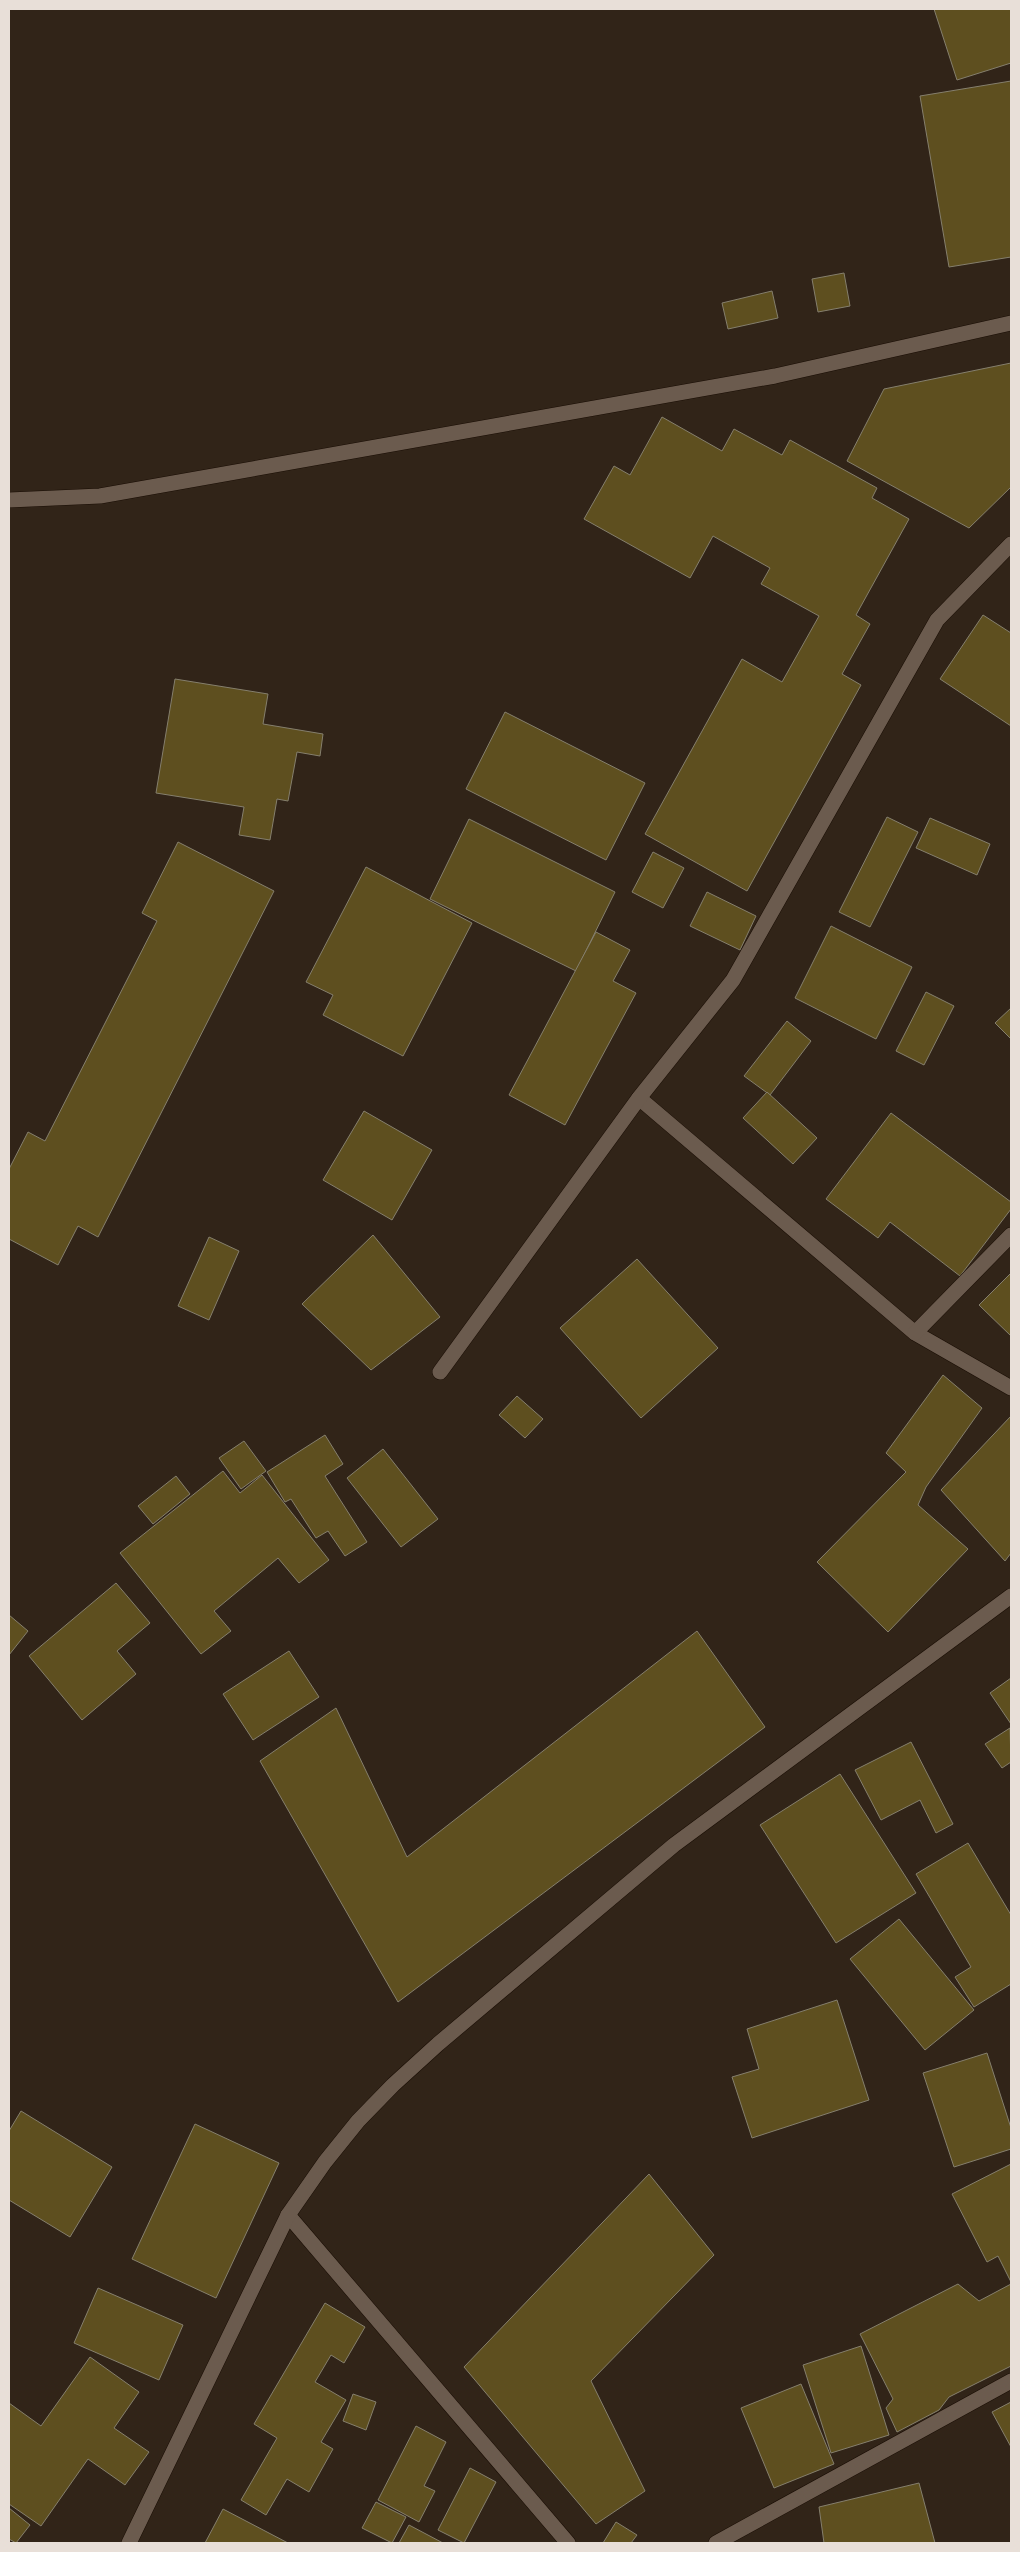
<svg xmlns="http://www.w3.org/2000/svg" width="1020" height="2552" font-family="Arial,sans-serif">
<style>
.building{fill:#5e4f1f;stroke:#857f6d}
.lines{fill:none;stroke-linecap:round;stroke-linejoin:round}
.street-casing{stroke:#190d04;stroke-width:16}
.secondary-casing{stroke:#190d04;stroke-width:16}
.street{stroke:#6b5b4e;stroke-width:15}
.secondary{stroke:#6b5b4e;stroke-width:15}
</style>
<rect width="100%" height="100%" fill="#312418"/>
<!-- building -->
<g class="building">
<polygon points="934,9 1011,9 1011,63 957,80"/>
<polygon points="1011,81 1011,257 949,267 920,96"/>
<polygon points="844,273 850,306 818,312 812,279"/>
<polygon points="772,291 778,318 728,329 722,303"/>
<polygon points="1011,363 1011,487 969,528 847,461 884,389"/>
<polygon points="662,417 722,451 734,429 782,455 790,440 877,488 872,498 909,519 856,615 870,624 842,674 861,685 747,891 645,834 742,659 782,682 819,616 761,584 770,568 713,536 690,578 584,519 614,466 630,475"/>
<polygon points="983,615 1011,633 1011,726 940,679"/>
<polygon points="175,679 268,694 263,724 323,734 320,756 297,752 288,801 277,799 270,840 239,835 244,807 156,793"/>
<polygon points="505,712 645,783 606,860 466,789"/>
<polygon points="887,817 918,832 870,927 839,912"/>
<polygon points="930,818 990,844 977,875 916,848"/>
<polygon points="469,819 615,892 576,971 430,899"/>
<polygon points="178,842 274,891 98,1237 78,1226 58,1265 9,1239 9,1169 28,1132 45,1141 157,921 142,913"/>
<polygon points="653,852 684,868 663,908 632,892"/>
<polygon points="366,867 472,923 403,1056 323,1015 333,995 306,982"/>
<polygon points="707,892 756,916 740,950 690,926"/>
<polygon points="831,926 912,967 876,1039 795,998"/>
<polygon points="596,932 630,950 613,981 636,993 565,1125 509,1095"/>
<polygon points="926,992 954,1006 924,1065 896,1051"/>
<polygon points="1011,1008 1011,1039 995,1023"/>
<polygon points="787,1021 811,1041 770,1095 744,1076"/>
<polygon points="767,1092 817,1138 793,1164 743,1118"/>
<polygon points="364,1111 432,1150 392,1220 323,1180"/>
<polygon points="891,1113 1011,1202 1011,1209 960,1276 890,1222 878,1238 826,1199"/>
<polygon points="373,1235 440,1317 371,1370 302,1304"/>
<polygon points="209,1237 239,1251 209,1320 178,1306"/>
<polygon points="637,1259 718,1348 641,1418 560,1328"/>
<polygon points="1011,1273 1011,1336 979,1305"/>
<polygon points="943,1375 982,1408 926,1487 918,1505 968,1549 888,1632 817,1562 906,1472 886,1453"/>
<polygon points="517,1396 543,1419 525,1438 499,1415"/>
<polygon points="1011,1416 1011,1553 1005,1561 941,1490"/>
<polygon points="325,1435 343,1464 325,1476 367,1542 345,1556 328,1531 316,1538 291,1499 285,1502 267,1472"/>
<polygon points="244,1441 266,1471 241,1489 219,1458"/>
<polygon points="383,1449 438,1519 401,1547 347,1478"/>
<polygon points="223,1471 240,1493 262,1475 329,1560 299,1583 278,1558 214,1611 231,1631 201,1654 120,1553"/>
<polygon points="176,1476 190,1494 153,1524 138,1506"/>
<polygon points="116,1583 150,1623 117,1651 136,1674 82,1720 29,1656"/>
<polygon points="9,1615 28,1631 9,1655"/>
<polygon points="697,1631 765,1727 398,2002 260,1761 336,1708 407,1857"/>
<polygon points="289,1651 319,1697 253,1740 223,1694"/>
<polygon points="1011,1678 1011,1724 990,1693"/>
<polygon points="1010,1728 1011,1762 1002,1768 985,1744"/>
<polygon points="911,1742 953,1824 936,1833 920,1800 881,1820 855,1770"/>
<polygon points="840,1774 916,1893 836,1943 760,1825"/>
<polygon points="968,1843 1011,1915 1011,1984 974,2007 955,1977 971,1967 916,1874"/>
<polygon points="899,1919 974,2010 925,2050 850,1959"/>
<polygon points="837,2000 869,2100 752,2138 732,2077 759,2069 747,2029"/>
<polygon points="987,2053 1011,2128 1011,2149 954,2167 923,2073"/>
<polygon points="21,2111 112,2167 70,2237 9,2200 9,2131"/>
<polygon points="195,2124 279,2163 216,2298 132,2259"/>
<polygon points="1011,2164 1011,2282 998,2256 987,2262 952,2194"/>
<polygon points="649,2174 714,2255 591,2381 645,2491 596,2524 464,2367"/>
<polygon points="958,2284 979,2301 1011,2284 1011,2366 949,2397 939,2410 897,2432 886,2408 893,2399 860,2334"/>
<polygon points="98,2288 183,2325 159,2380 74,2343"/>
<polygon points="325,2303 365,2327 344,2363 331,2355 315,2382 346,2400 321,2442 333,2449 309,2492 287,2479 266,2515 241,2500 277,2438 254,2424"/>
<polygon points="861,2346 889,2435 831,2453 803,2365"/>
<polygon points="90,2357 139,2392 114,2428 149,2452 125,2485 88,2459 41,2526 9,2504 9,2403 41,2426"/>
<polygon points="801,2384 834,2464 774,2488 741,2408"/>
<polygon points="353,2394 376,2402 366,2430 343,2421"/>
<polygon points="1011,2402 1011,2447 992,2412"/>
<polygon points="416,2426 446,2442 424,2486 435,2491 419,2522 378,2500"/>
<polygon points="470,2468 496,2482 464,2543 438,2530"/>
<polygon points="919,2483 935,2543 824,2543 819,2507"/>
<polygon points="376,2502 406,2517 392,2543 362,2528"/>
<polygon points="9,2508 30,2525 16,2543 9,2539"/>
<polygon points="223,2509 288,2543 205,2543"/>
<polygon points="616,2522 637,2535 631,2543 603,2543"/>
<polygon points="409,2525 443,2543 399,2543"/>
</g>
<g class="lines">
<!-- street casing -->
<g class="street-casing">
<g id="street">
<polyline points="639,1098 915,1333 1011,1388"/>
<polyline points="915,1333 1011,1235"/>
<polyline points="440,1372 639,1098 733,980 937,620 1011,544"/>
<polyline points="288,2215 568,2543"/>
<polyline points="716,2543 1011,2381"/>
</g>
</g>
<!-- secondary casing -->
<g class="secondary-casing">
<g id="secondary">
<polyline points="9,500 100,496 775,376 1011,323"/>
<polyline points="129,2543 288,2215 325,2162 358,2121 393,2085 438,2044 674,1845 1011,1596"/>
</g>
</g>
<!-- street -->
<use href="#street" class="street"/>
<!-- secondary -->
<use href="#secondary" class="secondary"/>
</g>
<!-- border -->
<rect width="1020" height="2552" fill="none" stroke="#e8dfd8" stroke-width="20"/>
</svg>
